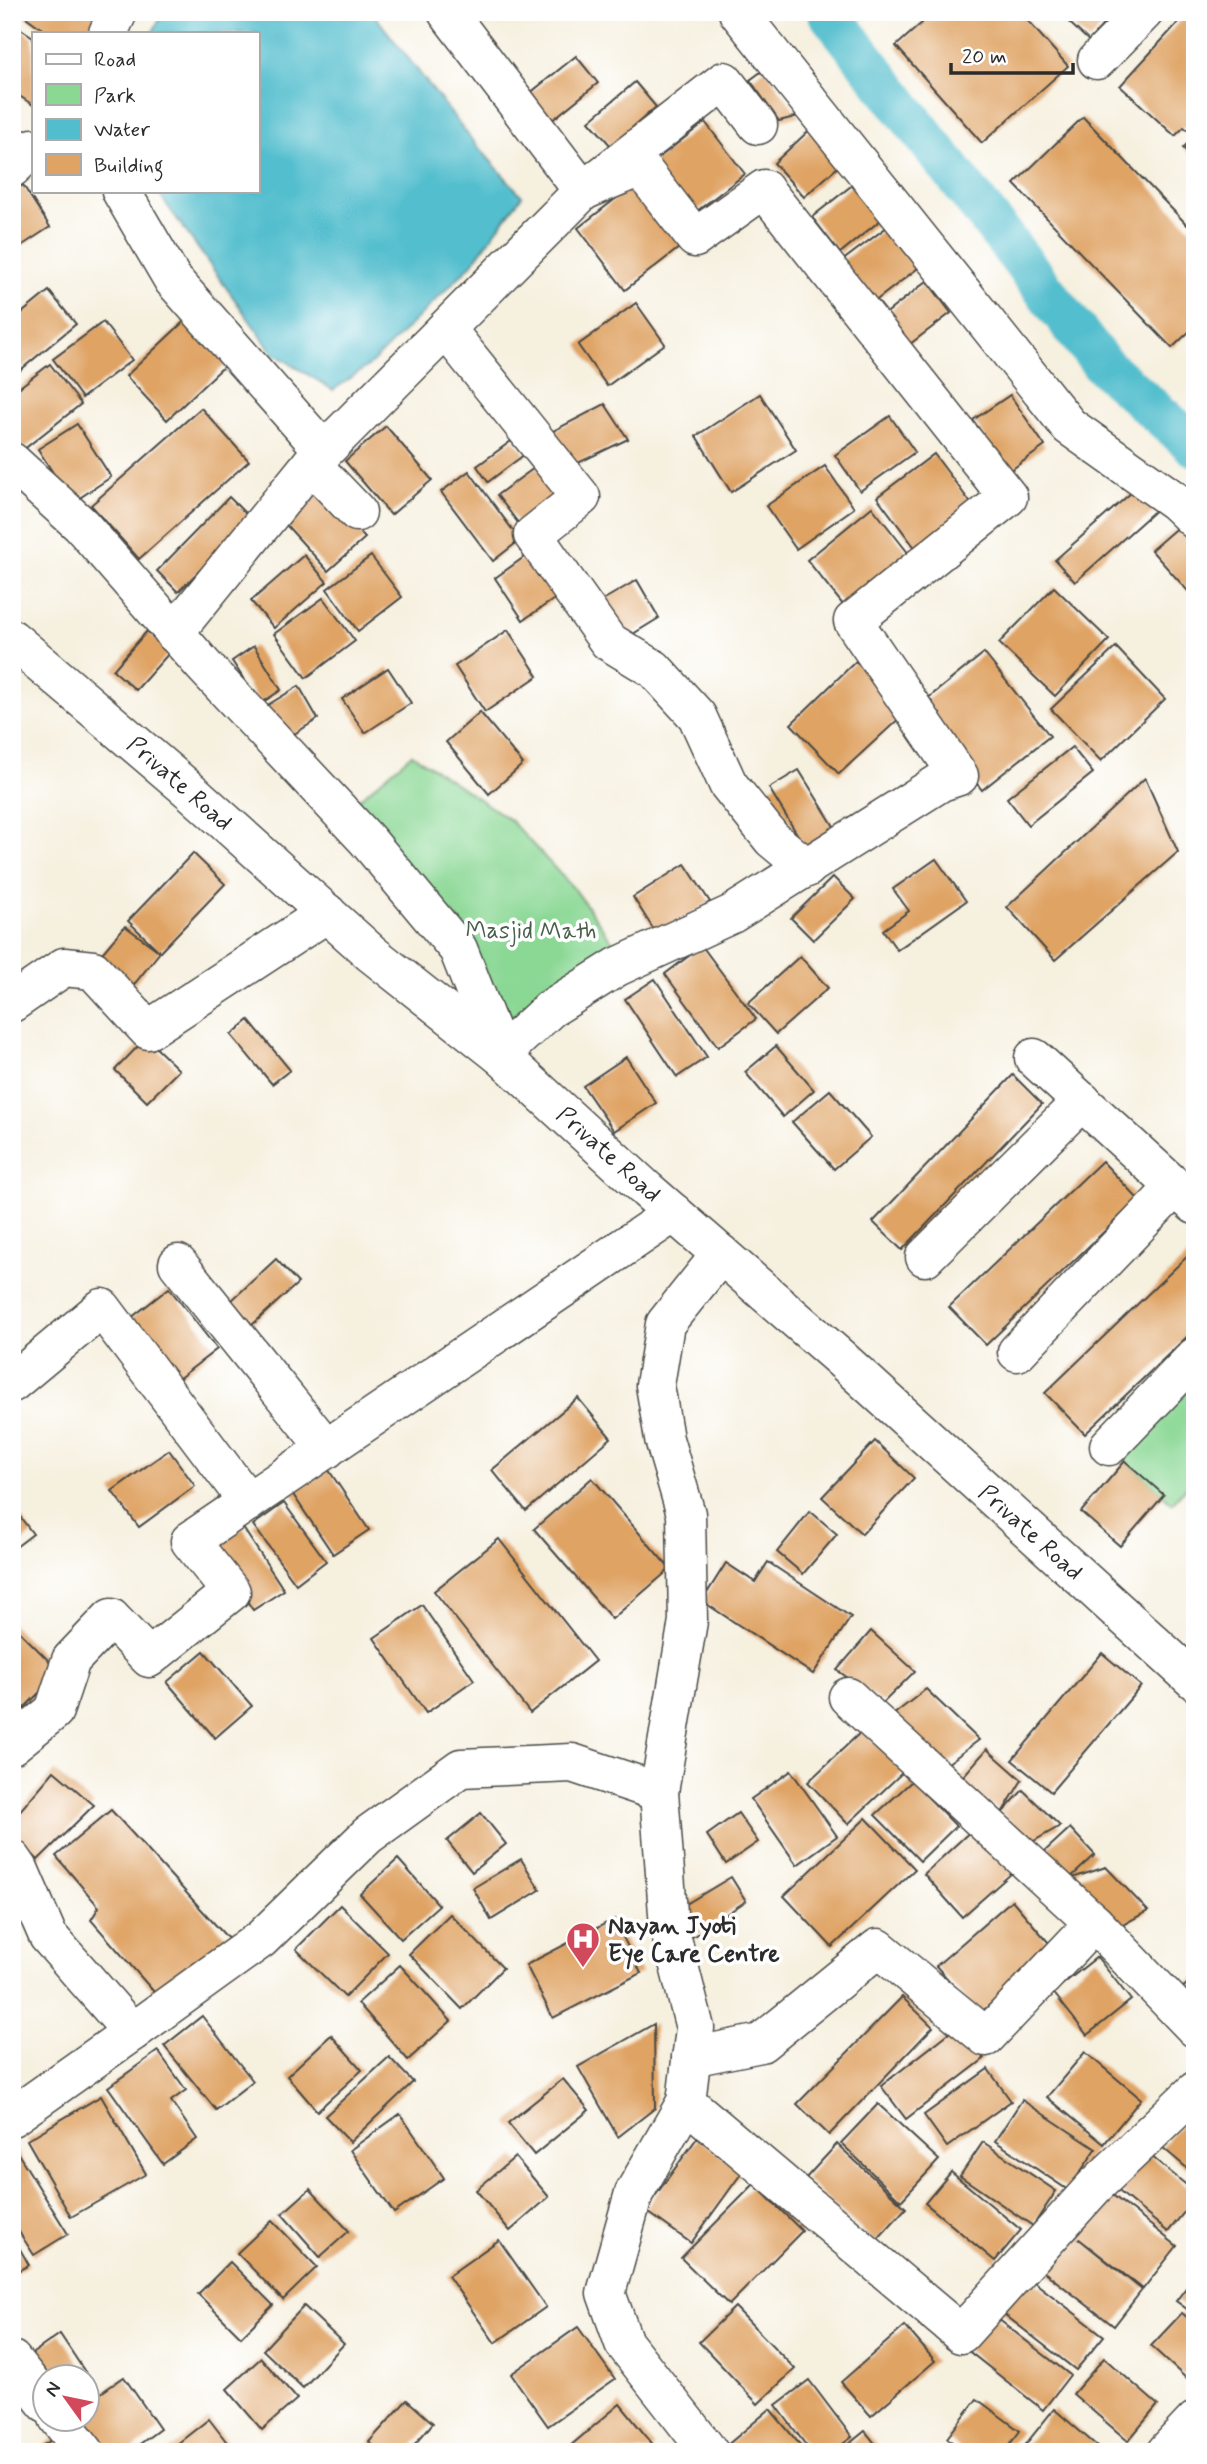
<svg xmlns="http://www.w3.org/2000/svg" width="1207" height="2464" font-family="Mynerve,sans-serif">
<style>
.green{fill:#8bd895;stroke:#5b8260;stroke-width:2}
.water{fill:#52becd;stroke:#3e747c;stroke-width:2}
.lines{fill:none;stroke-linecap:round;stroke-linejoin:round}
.canal{stroke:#52becd;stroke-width:42}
.building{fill:#dfa363}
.street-casing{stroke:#494946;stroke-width:41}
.street{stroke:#fff;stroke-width:38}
.labels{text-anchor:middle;stroke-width:7;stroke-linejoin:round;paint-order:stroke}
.street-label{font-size:24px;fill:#2b2b2b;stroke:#fff}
.park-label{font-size:24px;fill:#485f4b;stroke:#fff}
.poi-label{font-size:24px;font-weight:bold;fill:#2b2b2b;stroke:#fff;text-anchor:start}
</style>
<rect width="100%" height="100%" fill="#fff"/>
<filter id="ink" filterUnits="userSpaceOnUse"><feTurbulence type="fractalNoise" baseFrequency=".0143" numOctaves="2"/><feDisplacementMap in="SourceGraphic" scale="14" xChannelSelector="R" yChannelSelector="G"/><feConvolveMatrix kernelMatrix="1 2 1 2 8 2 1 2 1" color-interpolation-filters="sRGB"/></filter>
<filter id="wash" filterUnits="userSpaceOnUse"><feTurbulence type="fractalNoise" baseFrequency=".00686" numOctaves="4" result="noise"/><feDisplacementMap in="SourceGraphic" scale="28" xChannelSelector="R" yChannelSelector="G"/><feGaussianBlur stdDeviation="1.57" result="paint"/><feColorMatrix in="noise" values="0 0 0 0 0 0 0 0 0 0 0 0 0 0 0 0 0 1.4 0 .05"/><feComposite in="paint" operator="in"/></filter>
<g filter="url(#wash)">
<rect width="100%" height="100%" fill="#f6f0df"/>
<!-- green -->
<g class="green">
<polygon points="412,754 510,820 576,891 619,951 549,990 505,1021 353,804"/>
<polygon points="1195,1357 1195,1478 1172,1503 1109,1446"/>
</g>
<!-- water -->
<polygon class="water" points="164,12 372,12 472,140 522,196 470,266 371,364 333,390 273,353 157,191 257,191 257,33 152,33"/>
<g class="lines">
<!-- canal -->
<polyline class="canal" points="828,12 1102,364 1195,446"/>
</g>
<g id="blocks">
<!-- building -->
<g class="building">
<polygon points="19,12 111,12 96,33 48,33"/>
<polygon points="934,12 1020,12 1068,66 982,143 896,46"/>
<polygon points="1058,12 1114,12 1089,41"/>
<polygon points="1186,14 1195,22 1195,159 1183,148 1195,136 1184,127 1175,136 1120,86"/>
<polygon points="15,25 33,37 33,105 12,91 12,29"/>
<polygon points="576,56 598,83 551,121 529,94"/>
<polygon points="765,69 799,116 779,121 750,80"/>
<polygon points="635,82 656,107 611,146 589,121"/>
<polygon points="1083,117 1195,233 1195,326 1172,348 1014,184"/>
<polygon points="705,122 745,174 688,218 648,166"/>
<polygon points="816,124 847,159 804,197 774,163"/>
<polygon points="865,175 893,210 840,253 812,217"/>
<polygon points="637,182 684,244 625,290 578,228"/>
<polygon points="23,185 50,227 12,252 12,192"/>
<polygon points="887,227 918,268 874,302 842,261"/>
<polygon points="927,281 951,313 902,350 879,319"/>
<polygon points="49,291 76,324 12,377 12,321"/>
<polygon points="636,303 665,344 607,386 578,345"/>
<polygon points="195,311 236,355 167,420 126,376"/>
<polygon points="103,322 132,360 82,398 53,359"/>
<polygon points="50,364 81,404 23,450 12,436 12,393"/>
<polygon points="760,394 796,450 731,492 696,436"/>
<polygon points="1010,395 1045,446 1008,472 973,420"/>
<polygon points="605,404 628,439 574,465 551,432"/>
<polygon points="201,408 249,461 139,559 91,505"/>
<polygon points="890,416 915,452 860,491 835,455"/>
<polygon points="77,424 111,477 72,503 38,449"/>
<polygon points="386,426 432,480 391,515 345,461"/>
<polygon points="514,439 525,454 488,482 477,466"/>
<polygon points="934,454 973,506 916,549 877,497"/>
<polygon points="537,466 564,503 525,532 497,495"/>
<polygon points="825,466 854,508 796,549 766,506"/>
<polygon points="469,471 520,540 493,561 441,492"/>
<polygon points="316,484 365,538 328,571 279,517"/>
<polygon points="1140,485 1159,507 1075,582 1055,560"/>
<polygon points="229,497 251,519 178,592 157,571"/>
<polygon points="872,507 909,554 844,606 807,560"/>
<polygon points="1180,525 1195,542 1195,599 1151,550"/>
<polygon points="304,555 327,582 274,628 251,601"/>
<polygon points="527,555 556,598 523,620 495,578"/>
<polygon points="371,556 402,597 358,631 327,589"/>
<polygon points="637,580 659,618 623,640 601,601"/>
<polygon points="1054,587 1109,640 1055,696 999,643"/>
<polygon points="323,598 355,641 306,678 274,634"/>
<polygon points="508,630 538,676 485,712 455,666"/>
<polygon points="147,631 170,652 136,690 113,670"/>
<polygon points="254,646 281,690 260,704 232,661"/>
<polygon points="1116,647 1165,699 1101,761 1051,709"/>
<polygon points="984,653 1050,736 982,790 917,707"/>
<polygon points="856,661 903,715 839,774 791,724"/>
<polygon points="388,668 411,703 365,733 342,699"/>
<polygon points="299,686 318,719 286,739 266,706"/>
<polygon points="480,712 523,764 489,794 446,742"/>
<polygon points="1072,747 1093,773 1028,825 1007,798"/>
<polygon points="799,770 835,828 805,847 769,788"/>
<polygon points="1145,778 1178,852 1055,960 1007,907"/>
<polygon points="193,853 225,884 160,952 128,921"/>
<polygon points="936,859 966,901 897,950 883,930 909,911 893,889"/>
<polygon points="685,864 710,902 657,935 633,897"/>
<polygon points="833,877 855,899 813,940 791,918"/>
<polygon points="125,926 160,952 132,987 98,958"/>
<polygon points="702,946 756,1019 718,1047 665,974"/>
<polygon points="800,956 828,988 776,1034 748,1003"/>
<polygon points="655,979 707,1057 677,1077 625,999"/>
<polygon points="249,1020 290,1070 272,1084 231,1035"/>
<polygon points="146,1038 179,1070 147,1102 115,1070"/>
<polygon points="776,1046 814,1090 783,1117 745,1072"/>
<polygon points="626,1057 656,1103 614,1131 583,1086"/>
<polygon points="1013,1075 1042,1104 902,1250 873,1222"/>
<polygon points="830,1090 871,1137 834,1169 792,1122"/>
<polygon points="1102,1161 1138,1199 986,1345 949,1307"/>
<polygon points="1195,1249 1195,1329 1085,1434 1045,1393"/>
<polygon points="276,1259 298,1283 252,1325 231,1301"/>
<polygon points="169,1288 217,1349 178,1379 131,1318"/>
<polygon points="578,1398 611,1438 526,1511 492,1470"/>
<polygon points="875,1441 914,1478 862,1534 822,1497"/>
<polygon points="169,1450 195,1486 139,1527 112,1491"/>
<polygon points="1125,1461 1164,1495 1120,1546 1081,1512"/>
<polygon points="328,1469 369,1530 333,1554 292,1493"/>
<polygon points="592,1478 670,1569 612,1619 534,1529"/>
<polygon points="284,1503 326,1561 296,1584 253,1525"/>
<polygon points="12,1506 33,1534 12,1550"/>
<polygon points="810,1511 837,1534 803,1574 777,1552"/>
<polygon points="243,1528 284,1590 253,1610 212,1548"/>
<polygon points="499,1539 595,1661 530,1713 434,1591"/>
<polygon points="768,1562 851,1617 813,1674 702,1601 726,1563 755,1582"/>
<polygon points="422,1605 474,1680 426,1713 374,1638"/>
<polygon points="12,1624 60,1672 15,1717 12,1714"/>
<polygon points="871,1631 915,1671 883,1703 837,1670"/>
<polygon points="204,1651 252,1706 215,1738 167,1682"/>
<polygon points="1102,1653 1141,1686 1051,1792 1012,1760"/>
<polygon points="926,1689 979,1740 947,1764 893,1715"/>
<polygon points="863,1730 903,1772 848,1824 808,1782"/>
<polygon points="987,1749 1022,1780 1002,1813 958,1782"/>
<polygon points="54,1771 94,1805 38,1860 12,1834 12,1820"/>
<polygon points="791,1771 837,1836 797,1865 751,1799"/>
<polygon points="912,1781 956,1826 920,1861 875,1815"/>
<polygon points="1023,1790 1060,1826 1032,1842 1002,1813"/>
<polygon points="111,1810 232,1943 161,2000 91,1920 99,1907 56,1856"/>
<polygon points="481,1813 506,1844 472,1872 447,1841"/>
<polygon points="738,1813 758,1842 726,1864 707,1835"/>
<polygon points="866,1818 915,1869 832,1947 784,1896"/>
<polygon points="1070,1828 1095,1855 1069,1879 1044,1852"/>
<polygon points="973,1829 1012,1873 962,1917 924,1874"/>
<polygon points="398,1859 439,1905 401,1939 360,1894"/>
<polygon points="521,1859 540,1890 491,1920 473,1888"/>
<polygon points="1106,1867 1148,1911 1119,1927 1069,1879"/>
<polygon points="731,1877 746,1901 688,1940 678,1909"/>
<polygon points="1012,1900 1054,1949 979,2014 936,1966"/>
<polygon points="340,1905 388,1953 345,1997 296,1949"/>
<polygon points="450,1914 503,1968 462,2009 409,1954"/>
<polygon points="614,1919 641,1973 553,2018 526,1965"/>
<polygon points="1097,1957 1131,2000 1087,2035 1053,1992"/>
<polygon points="400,1965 451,2021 408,2060 358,2003"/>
<polygon points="1195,1978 1195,2009 1178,1991"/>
<polygon points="902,1997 933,2027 829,2135 797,2104"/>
<polygon points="202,2016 253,2081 216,2110 164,2046"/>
<polygon points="654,2024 655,2108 618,2137 578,2067"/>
<polygon points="958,2026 984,2059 906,2119 881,2086"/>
<polygon points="331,2035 362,2070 317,2111 287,2076"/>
<polygon points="158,2051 186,2090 171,2101 197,2139 163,2164 108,2087"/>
<polygon points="1085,2052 1141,2099 1104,2144 1047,2097"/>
<polygon points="389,2057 413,2082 350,2142 325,2116"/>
<polygon points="988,2069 1011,2101 947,2147 924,2115"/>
<polygon points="563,2079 589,2110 534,2155 508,2123"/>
<polygon points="101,2096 146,2174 71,2217 27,2140"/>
<polygon points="1022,2100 1096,2149 1068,2190 995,2141"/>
<polygon points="878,2104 939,2160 901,2201 841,2143"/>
<polygon points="1195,2108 1195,2175 1162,2147"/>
<polygon points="400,2114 444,2178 394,2213 350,2150"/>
<polygon points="697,2138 743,2171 691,2243 645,2210"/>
<polygon points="983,2142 1056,2191 1033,2226 960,2176"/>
<polygon points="12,2144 68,2234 34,2255 12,2221"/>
<polygon points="837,2144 906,2208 875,2242 805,2179"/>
<polygon points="1146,2152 1195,2192 1195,2199 1168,2232 1115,2188"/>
<polygon points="515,2157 549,2197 510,2231 476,2190"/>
<polygon points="951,2172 1021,2230 995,2261 925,2203"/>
<polygon points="754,2184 802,2231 729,2305 681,2258"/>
<polygon points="310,2189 349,2231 320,2257 282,2214"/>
<polygon points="1110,2193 1177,2246 1143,2289 1078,2238 1142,2290 1114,2326 1039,2268 1076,2236"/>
<polygon points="272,2220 317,2267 283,2300 237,2253"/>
<polygon points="12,2235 29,2265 12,2274"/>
<polygon points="499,2240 546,2307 495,2343 448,2276"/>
<polygon points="230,2262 273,2305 241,2337 198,2294"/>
<polygon points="1195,2276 1195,2315 1176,2301"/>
<polygon points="1029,2278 1104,2336 1076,2370 1000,2311"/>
<polygon points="304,2306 344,2344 303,2388 263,2350"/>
<polygon points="735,2307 795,2369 758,2404 699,2342"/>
<polygon points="1182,2313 1195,2324 1195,2372 1188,2380 1151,2346"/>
<polygon points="993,2315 1070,2375 1043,2410 966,2349"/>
<polygon points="905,2326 935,2361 871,2416 841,2382"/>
<polygon points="578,2327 615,2379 548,2426 511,2374"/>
<polygon points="60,2334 93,2384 88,2388 88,2376 46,2376 26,2358"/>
<polygon points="261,2358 297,2399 262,2430 227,2389"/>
<polygon points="1104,2358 1158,2405 1128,2441 1073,2394"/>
<polygon points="124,2377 160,2429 129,2452 103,2452 79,2418 88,2418 88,2402"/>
<polygon points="809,2380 852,2437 832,2452 811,2452 776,2405"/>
<polygon points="977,2399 1020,2431 1004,2452 964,2452 947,2438"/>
<polygon points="407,2400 433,2423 408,2452 380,2452 369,2442"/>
<polygon points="620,2404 655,2447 650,2452 563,2452"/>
<polygon points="770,2409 806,2452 719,2452"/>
<polygon points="1054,2409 1104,2452 1082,2452 1078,2448 1075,2452 1035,2452 1026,2444"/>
<polygon points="209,2419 229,2445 220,2452 167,2452"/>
<polygon points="865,2431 882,2452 839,2452"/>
<polygon points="55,2438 63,2452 32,2452"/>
</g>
</g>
</g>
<g filter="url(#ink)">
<use href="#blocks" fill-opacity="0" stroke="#494946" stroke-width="2"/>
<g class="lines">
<!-- street casing -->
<g class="street-casing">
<g id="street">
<polyline points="738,12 1069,426 1175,501 1195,520"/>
<polyline points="108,33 118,12"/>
<polyline points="1097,60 1144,12"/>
<polyline points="12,168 33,148"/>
<polyline points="121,191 173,280 324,451 583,191 724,81 758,125"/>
<polyline points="446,329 581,497 533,535 608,641 654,669 697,716 728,784 772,839 807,868"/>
<polyline points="324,451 311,464 357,512"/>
<polyline points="12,462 81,525 203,665 367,840 458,949 500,1055 550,1009 617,967 732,914 941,782 959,776 853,621 1008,497 764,189 695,238 640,167 583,191 447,12"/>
<polyline points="174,633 311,464"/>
<polyline points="12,639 194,794 372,954 500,1055 647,1190 839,1357 1195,1681"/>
<polyline points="12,1003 64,967 93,970 148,1030 327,913"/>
<polyline points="1034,1058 1195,1205"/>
<polyline points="925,1257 1082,1101"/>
<polyline points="178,1264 327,1449"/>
<polyline points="1017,1352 1175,1187"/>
<polyline points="12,1383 102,1308 248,1502"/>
<polyline points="1109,1446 1195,1357"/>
<polyline points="848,1697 1094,1923 1195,2028"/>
<polyline points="12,1745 54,1711 71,1660 111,1618 149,1658 231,1592 190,1541 674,1213"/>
<polyline points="12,1859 19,1869 48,1936 132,2032 12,2117"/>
<polyline points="132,2032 261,1939 368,1835 461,1768 572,1763 659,1792"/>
<polyline points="691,2057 761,2043 878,1948 986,2037 1094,1923"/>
<polyline points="686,2102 961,2334 1094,2187 1195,2091"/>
<polyline points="12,2360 46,2403"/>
<polyline points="58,2418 85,2452"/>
<polyline points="709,2452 624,2343 606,2293 634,2193 686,2102 695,2028 669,1927 659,1792 688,1621 686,1514 664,1439 655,1385 665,1324 721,1254"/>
<polyline points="1166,2452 1195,2421"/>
</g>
</g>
<!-- street -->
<use href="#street" class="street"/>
</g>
</g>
<!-- icons -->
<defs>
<g id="hospital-pin" transform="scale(1.75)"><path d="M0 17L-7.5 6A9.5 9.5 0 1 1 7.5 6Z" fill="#d1495b" stroke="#fff"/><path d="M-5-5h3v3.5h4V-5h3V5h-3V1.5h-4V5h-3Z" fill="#fff"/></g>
</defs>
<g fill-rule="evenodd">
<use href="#hospital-pin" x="583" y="1939"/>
</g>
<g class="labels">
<!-- street labels -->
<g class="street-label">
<text transform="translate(180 783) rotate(41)" y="8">Private Road</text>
<text transform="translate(609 1154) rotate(42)" y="8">Private Road</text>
<text transform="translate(1031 1532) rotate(42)" y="8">Private Road</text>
</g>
<!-- park labels -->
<g class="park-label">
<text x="531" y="938">Masjid Math</text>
</g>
<!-- poi labels -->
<g class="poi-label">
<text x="608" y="1933">Nayan Jyoti<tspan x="608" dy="28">Eye Care Centre</tspan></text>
</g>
</g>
<!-- margin -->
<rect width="1207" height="2464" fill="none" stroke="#fff" stroke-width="42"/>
<!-- legend -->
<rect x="32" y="32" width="228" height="161" fill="#ffffff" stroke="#aaaaaa" stroke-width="2"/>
<rect x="46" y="54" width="35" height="10" fill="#ffffff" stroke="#aaaaaa" stroke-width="2"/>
<text x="94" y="66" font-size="21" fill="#2b2b2b">Road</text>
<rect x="46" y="84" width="35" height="21" fill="#8bd895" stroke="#aaaaaa" stroke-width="2"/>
<text x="94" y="102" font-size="21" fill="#2b2b2b">Park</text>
<rect x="46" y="119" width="35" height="21" fill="#52becd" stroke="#aaaaaa" stroke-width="2"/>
<text x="94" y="136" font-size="21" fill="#2b2b2b">Water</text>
<rect x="46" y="154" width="35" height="21" fill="#dfa363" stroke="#aaaaaa" stroke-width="2"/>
<text x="94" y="172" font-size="21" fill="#2b2b2b">Building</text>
<!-- north arrow -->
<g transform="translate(66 2398) rotate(303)"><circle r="33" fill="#ffffff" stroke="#aaaaaa" stroke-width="2"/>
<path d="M0-5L12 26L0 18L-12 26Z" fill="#d1495b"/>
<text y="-10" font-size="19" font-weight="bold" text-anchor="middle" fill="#2b2b2b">N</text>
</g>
<!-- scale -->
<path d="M951 63v10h122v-10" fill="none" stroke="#2b2b2b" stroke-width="3.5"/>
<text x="962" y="63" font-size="21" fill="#2b2b2b" stroke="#ffffff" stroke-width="5" paint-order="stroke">20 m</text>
</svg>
